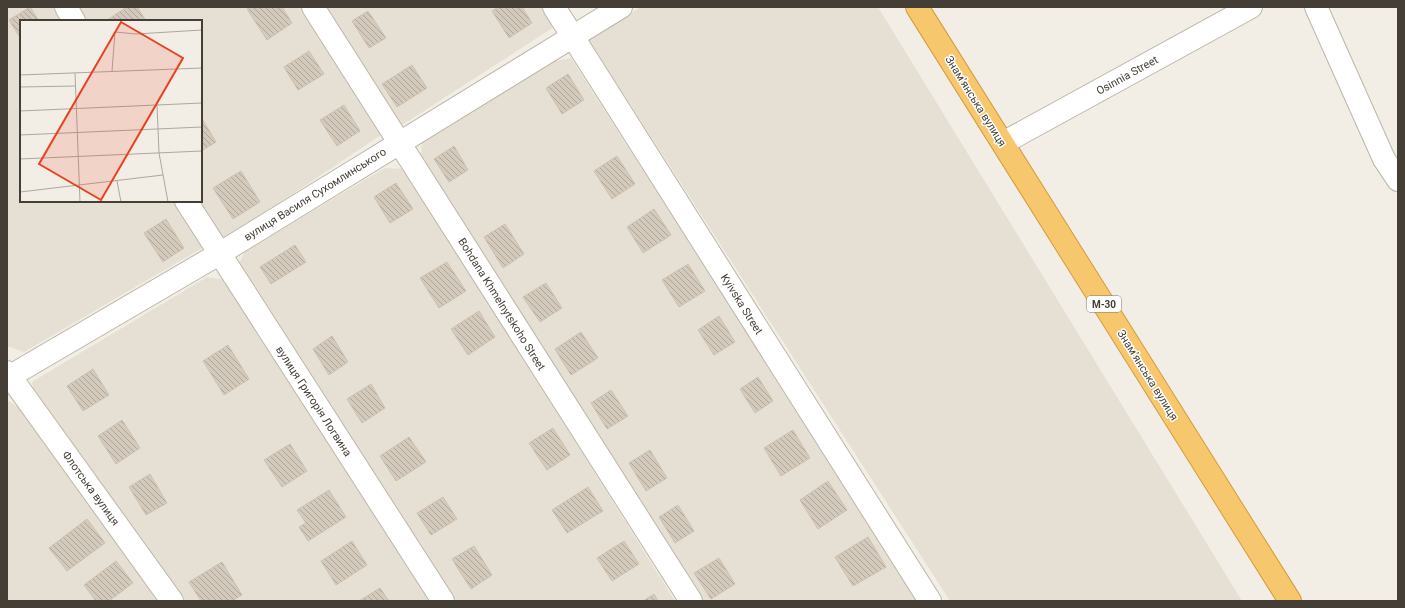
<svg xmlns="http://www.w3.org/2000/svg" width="1405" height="608" font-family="Roboto,sans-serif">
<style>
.residential{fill:#e6e0d4}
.building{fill:url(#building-back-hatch);stroke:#cdc2b0}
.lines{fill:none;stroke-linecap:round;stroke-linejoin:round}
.street-casing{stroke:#bdb6a9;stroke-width:24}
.highway-casing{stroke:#d59c3d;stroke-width:24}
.street{stroke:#fff;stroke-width:22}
.highway{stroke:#f6c76d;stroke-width:22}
.labels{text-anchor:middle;stroke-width:3;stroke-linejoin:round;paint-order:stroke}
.shield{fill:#fff;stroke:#7c7872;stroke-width:1}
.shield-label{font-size:10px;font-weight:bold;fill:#443e36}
.street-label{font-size:11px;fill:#443e36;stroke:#fff}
.inset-road{fill:none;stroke:#aca8a0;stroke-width:1}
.view{fill:#ee3e21;fill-opacity:0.15;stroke:#ee3e21;stroke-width:2}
.inset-edge{fill:none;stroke:#443e36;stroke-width:2}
</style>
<defs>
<pattern id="building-back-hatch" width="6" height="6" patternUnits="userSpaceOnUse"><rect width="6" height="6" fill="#d3cabc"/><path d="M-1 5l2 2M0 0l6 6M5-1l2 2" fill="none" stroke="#ada59a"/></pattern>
</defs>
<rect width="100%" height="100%" fill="#f2eee6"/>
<!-- residential -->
<g class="residential">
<polygon points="7,7 53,7 62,21 21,21 21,201 175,201 204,247 24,352 7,346"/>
<polygon points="79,7 303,7 384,133 224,240 200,201 201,201 201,21 87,21"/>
<polygon points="323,7 541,7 554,27 399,127"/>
<polygon points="641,7 878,7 1242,601 950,601 588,39"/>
<polygon points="571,58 919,601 700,601 421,157 422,140 544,63"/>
<polygon points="385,168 405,169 675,601 456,601 239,264 245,251"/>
<polygon points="207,277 228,280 434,601 179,601 35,398 32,382"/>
<polygon points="7,400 21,409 163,601 7,601"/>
</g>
<!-- building -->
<g class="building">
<polygon points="30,7 39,21 21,21 21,39 9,20"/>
<polygon points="127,7 137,7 146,21 108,21 107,20"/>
<polygon points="251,7 282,7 292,23 267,40 247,9"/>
<polygon points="499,7 522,7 532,23 509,38 492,11"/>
<polygon points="368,11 386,38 369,48 352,21"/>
<polygon points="309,51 324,74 298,90 284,67"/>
<polygon points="412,65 427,88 397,107 382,84"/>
<polygon points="568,74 584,100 562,114 546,88"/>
<polygon points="344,105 360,131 337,146 320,120"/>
<polygon points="201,117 216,142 201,151"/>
<polygon points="454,146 468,170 449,182 434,159"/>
<polygon points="617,156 635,184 612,199 594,171"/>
<polygon points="241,171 260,202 233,219 213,188"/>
<polygon points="396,183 413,209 390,223 374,197"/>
<polygon points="654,209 671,235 643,253 627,227"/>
<polygon points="166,219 184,248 163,262 144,233"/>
<polygon points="505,224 524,254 503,268 484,237"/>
<polygon points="295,245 306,262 271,284 260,267"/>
<polygon points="447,262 466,291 439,308 420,278"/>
<polygon points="688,264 705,291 679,307 662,280"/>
<polygon points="546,283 562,308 540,322 523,297"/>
<polygon points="479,311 495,337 468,355 451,329"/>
<polygon points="719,316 735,342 714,355 698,330"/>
<polygon points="581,332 598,358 571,375 555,349"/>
<polygon points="332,336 348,362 329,375 313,349"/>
<polygon points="228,345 249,379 224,395 203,361"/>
<polygon points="93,369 109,395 83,411 67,386"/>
<polygon points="758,377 773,401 755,413 740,389"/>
<polygon points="371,384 385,408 362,423 347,399"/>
<polygon points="611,390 628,416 607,429 591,403"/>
<polygon points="122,420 140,448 116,464 98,436"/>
<polygon points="553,428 570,455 547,470 529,443"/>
<polygon points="793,430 810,458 781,476 764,448"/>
<polygon points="409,437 426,462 396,481 380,456"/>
<polygon points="290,444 307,471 282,487 264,460"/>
<polygon points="650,450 667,478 646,491 629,463"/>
<polygon points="150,474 167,503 146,515 129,487"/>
<polygon points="828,481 847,510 818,529 800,500"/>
<polygon points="588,487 603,511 567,533 552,510"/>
<polygon points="329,490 346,517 308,541 299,527 306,523 297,510"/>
<polygon points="443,497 457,519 431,535 417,513"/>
<polygon points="678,505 694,531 675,543 659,517"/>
<polygon points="87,519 105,543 67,571 49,548"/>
<polygon points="868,537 886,567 853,586 835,557"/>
<polygon points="352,541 367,565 336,585 321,561"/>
<polygon points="624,541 639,564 612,581 597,558"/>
<polygon points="474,546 492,575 471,589 452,559"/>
<polygon points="719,558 735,584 711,599 694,573"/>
<polygon points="116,561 133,583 109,601 96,601 84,585"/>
<polygon points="222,562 242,595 232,601 201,601 189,582"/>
<polygon points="380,588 389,601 359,601"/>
<polygon points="654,594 658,601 643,601"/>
</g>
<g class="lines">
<!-- street casing -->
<g class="street-casing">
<g id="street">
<polyline points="66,7 74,21"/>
<polyline points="313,7 691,601"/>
<polyline points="554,7 930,601"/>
<polyline points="1316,7 1384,159 1398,180"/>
<polyline points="1003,143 1251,7"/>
<polyline points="186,201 443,601"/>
<polyline points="7,372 172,601"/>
<polyline points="7,378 219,254 621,7"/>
</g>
</g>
<!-- highway casing -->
<g class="highway-casing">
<polyline id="highway" points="917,7 1290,601"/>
</g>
<!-- street -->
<use href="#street" class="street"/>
<!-- highway -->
<use href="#highway" class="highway"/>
</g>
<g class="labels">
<!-- shield labels -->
<rect class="shield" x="1087" y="296" width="34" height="16" rx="3"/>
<g class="shield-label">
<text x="1104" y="308">М-30</text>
</g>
<!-- street labels -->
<g class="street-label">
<text transform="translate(1127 75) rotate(-29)" y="4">Osinnia Street</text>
<text transform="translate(976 101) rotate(58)" y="4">Знамʼянська вулиця</text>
<text transform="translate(315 194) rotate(-32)" y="4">вулиця Василя Сухомлинського</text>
<text transform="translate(502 304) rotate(58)" y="4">Bohdana Khmelnytskoho Street</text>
<text transform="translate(742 304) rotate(58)" y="4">Kyivska Street</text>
<text transform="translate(1148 375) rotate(58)" y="4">Знамʼянська вулиця</text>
<text transform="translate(314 401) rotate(57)" y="4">вулиця Григорія Логвина</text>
<text transform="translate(91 488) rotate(54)" y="4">Флотська вулиця</text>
</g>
</g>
<!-- overview -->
<g transform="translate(20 20)">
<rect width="182" height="182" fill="#f2eee6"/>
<path class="inset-road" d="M92,51L95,12L116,14L182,10M55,53L60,182M0,55L182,48M0,67L56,66M137,85L139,133L148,182M0,91L182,83M0,115L182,107M0,139L182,131M97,161L101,182M0,172L143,155"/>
<path class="view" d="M101,2L163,38L81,180L19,144Z"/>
<rect width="182" height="182" class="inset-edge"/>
</g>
<!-- border -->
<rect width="1405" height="608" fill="none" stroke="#443e36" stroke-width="16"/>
</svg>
